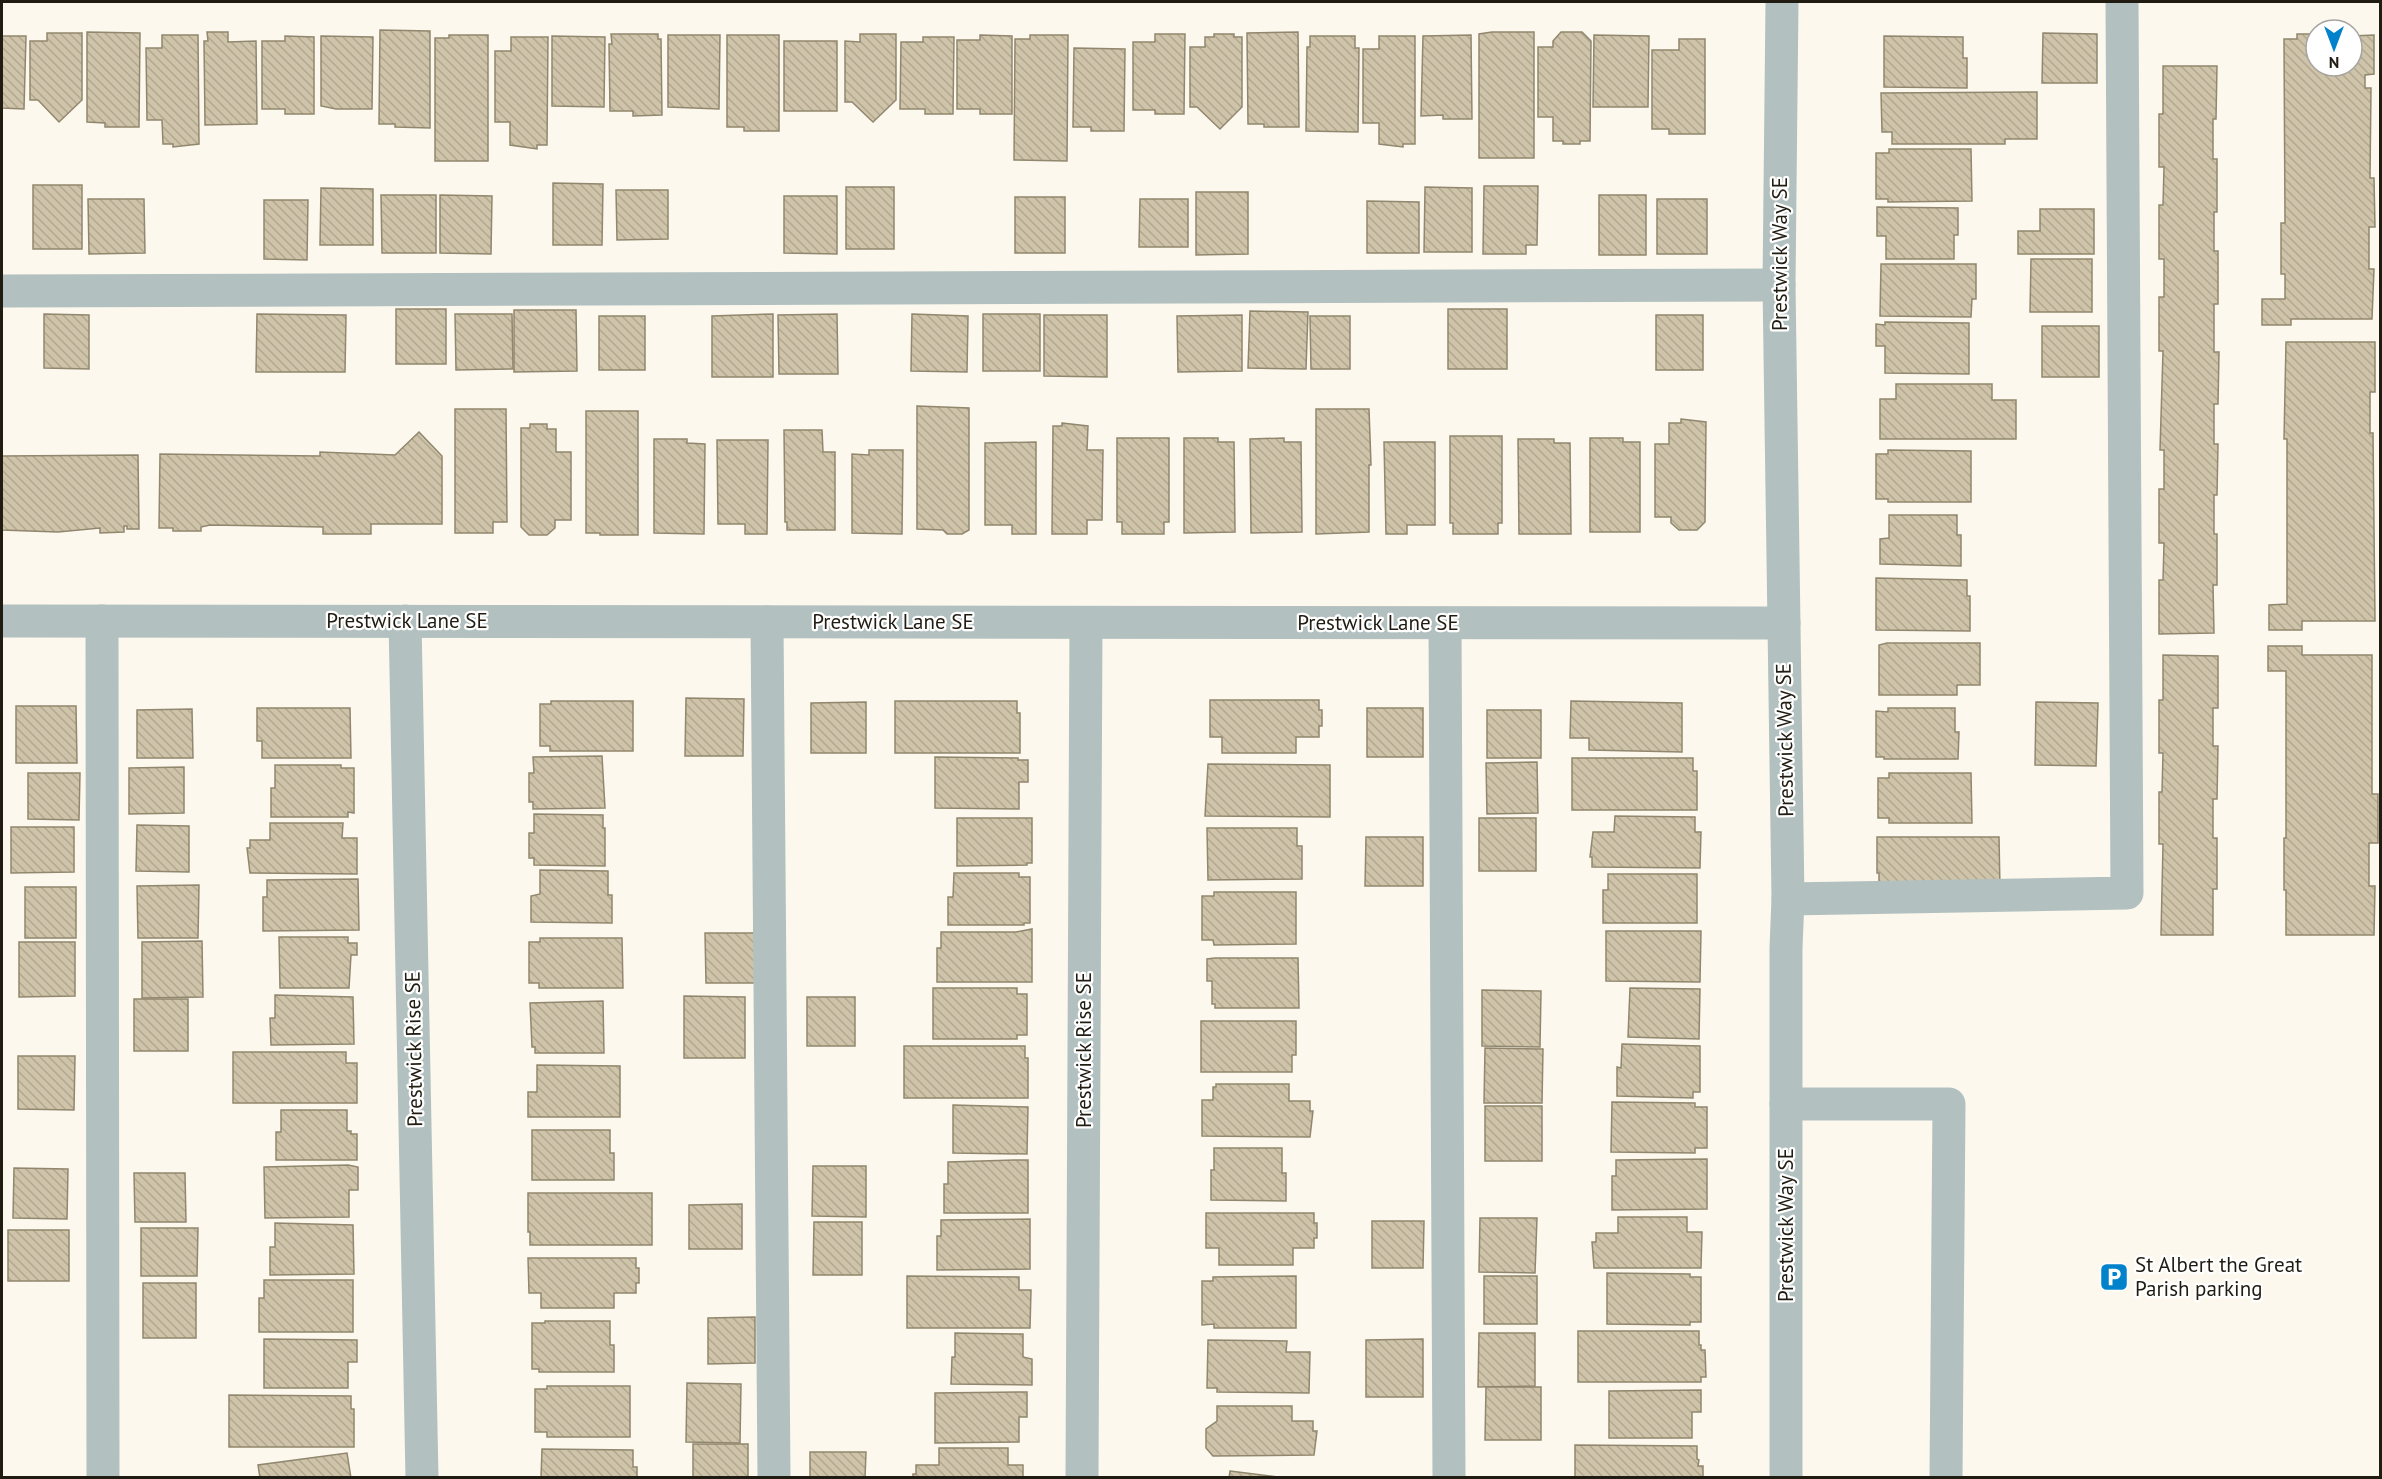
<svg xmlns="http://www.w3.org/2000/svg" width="2382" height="1479" font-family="'PT Sans',sans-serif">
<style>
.building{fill:url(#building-back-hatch);stroke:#91876e;stroke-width:1.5}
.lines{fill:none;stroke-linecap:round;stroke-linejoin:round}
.minor{stroke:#b2c1bf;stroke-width:33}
.labels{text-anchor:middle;stroke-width:4.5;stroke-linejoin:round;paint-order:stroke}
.street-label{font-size:21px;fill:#201c12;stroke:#fff}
.poi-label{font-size:21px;fill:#201c12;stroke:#fff;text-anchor:start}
</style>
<defs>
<pattern id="building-back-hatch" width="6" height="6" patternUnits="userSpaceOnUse" patternTransform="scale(1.5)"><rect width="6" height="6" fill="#cfc4a9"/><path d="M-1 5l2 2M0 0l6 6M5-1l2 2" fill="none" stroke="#b1a890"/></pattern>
</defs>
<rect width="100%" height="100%" fill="#fdf8ee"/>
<!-- building -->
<g class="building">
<polygon points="380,30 430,31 430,128 395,127 395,124 379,124"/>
<polygon points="87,32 140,33 139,127 105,127 105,123 87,122"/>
<polygon points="207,32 228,32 228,42 256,41 257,124 205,125 204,41 208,41"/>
<polygon points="1298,32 1299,127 1264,127 1264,124 1248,124 1247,33"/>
<polygon points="1492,32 1534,32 1534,158 1479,158 1479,34"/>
<polygon points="1561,32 1582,32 1591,41 1590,141 1580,141 1580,144 1563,144 1563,141 1553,141 1553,117 1538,117 1538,47 1553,47 1553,41"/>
<polygon points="47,33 82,33 82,100 59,122 38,100 30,100 30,41 47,41"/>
<polygon points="2043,33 2097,34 2097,83 2042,83"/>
<polygon points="611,34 658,34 658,39 661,39 662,115 633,116 633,111 610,111 609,44 612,44"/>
<polygon points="860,34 896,34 896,100 873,122 852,102 845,102 845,41 860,42"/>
<polygon points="1155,34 1185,34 1184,114 1155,114 1155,110 1133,110 1133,42 1155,42"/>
<polygon points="1214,34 1234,34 1234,37 1242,37 1242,107 1220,129 1197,107 1190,107 1190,47 1205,47 1205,37 1214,37"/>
<polygon points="2297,34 2316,34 2316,66 2352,66 2352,36 2374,35 2374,74 2365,75 2365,88 2371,88 2370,178 2374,178 2375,227 2369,227 2369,269 2374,269 2372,319 2291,319 2291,325 2262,325 2262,299 2285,299 2285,274 2281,274 2281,223 2285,223 2284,39 2297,39"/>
<polygon points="162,35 198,35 199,144 173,147 173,144 163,144 162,120 147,120 146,48 162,48"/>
<polygon points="449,35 488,35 488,161 435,161 435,38 449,38"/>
<polygon points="668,35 720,35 719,109 668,107"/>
<polygon points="727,35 779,35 779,131 744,131 744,127 727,127"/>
<polygon points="980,35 1012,36 1012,114 980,114 980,109 957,109 957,40 980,40"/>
<polygon points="1030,35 1068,35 1067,161 1014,160 1015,39 1030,39"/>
<polygon points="1471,35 1472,119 1443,119 1443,115 1421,116 1423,36"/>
<polygon points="1594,35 1649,36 1648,107 1593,107"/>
<polygon points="2,36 26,36 24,109 2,108"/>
<polygon points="285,36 314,37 314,114 285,114 285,109 262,109 262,41 285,41"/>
<polygon points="321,36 373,37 372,109 336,109 321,106"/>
<polygon points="552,36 605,37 604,107 552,106"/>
<polygon points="1310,36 1355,36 1355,48 1359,48 1358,132 1306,131 1307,47 1310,47"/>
<polygon points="1379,36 1415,36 1415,144 1403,144 1403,147 1379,144 1379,123 1363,123 1363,49 1379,49"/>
<polygon points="1884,36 1963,37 1963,58 1967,58 1967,88 1884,87"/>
<polygon points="511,37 548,37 547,145 537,145 537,149 510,145 510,122 495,122 495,51 511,51"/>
<polygon points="923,37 954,37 953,114 925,114 925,109 900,109 901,42 923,42"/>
<polygon points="1679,39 1705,39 1705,134 1669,134 1669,129 1652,129 1652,50 1679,50"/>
<rect x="784" y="41" width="53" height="70"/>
<polygon points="1074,48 1125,49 1124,131 1091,131 1091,127 1073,127"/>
<polygon points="2163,66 2217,66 2216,119 2213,119 2213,159 2217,159 2217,212 2214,212 2214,251 2218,251 2218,304 2214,304 2214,352 2219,352 2218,404 2214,404 2214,444 2218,444 2217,495 2214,495 2214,534 2217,534 2217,585 2213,585 2214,633 2159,634 2159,580 2163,580 2164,543 2159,543 2159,489 2164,489 2164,450 2160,450 2163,351 2159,351 2159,297 2164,297 2164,259 2159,259 2159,205 2163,205 2164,167 2159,167 2159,114 2163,114"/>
<polygon points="2037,92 2037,139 2005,139 2005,144 1892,144 1892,132 1882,132 1881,93"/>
<polygon points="1889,149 1971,149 1972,201 1888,202 1888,199 1876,199 1876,153 1889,153"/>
<polygon points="553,183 603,184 602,245 553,245"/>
<rect x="33" y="185" width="49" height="64"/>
<polygon points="1484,186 1538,186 1537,245 1526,245 1526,254 1483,254"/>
<rect x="846" y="187" width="48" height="62"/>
<polygon points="1425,187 1472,188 1472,252 1424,252"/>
<polygon points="321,188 373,189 373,245 320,245"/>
<polygon points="616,190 668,190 668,239 617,240"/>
<polygon points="1196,192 1248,192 1248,254 1196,255"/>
<polygon points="381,195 436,195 436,253 382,253"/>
<polygon points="440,195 492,196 491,254 440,253"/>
<rect x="1599" y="195" width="47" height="60"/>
<polygon points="784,196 837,196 837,254 784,253"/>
<rect x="1015" y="197" width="50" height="56"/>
<polygon points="88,199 144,199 145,253 89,254"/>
<polygon points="1140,199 1188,199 1188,247 1139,247"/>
<rect x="1657" y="199" width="50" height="55"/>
<polygon points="264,200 308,200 307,260 264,259"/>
<polygon points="1367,201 1419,202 1419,253 1367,253"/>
<polygon points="1877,207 1958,208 1958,235 1954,235 1954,259 1886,259 1886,236 1877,236"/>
<polygon points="2040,209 2094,209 2094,254 2018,254 2018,231 2040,231"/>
<polygon points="2031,259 2092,259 2092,312 2030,312"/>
<polygon points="1881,264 1976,264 1976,299 1972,299 1971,317 1880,316"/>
<rect x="396" y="309" width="50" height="55"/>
<rect x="1448" y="309" width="59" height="60"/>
<polygon points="514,310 576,310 577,371 514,372"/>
<polygon points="1250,311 1308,312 1306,369 1248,368"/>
<polygon points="44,314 89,315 89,369 44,368"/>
<polygon points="257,314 346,315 345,372 256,372"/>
<polygon points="455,314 512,314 513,369 456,370"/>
<polygon points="773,314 773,377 712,377 712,316"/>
<polygon points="837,314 838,374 779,374 778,315"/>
<polygon points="912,314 968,316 967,372 911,371"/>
<rect x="983" y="314" width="57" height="57"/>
<polygon points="1044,315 1107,315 1107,377 1044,376"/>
<polygon points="1242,315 1242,371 1178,372 1177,316"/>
<rect x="1656" y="315" width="47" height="55"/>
<rect x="599" y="316" width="46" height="54"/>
<polygon points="1310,316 1350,316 1350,369 1311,369"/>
<polygon points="1885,322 1969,323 1969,374 1885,373 1885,346 1876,346 1876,324 1885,325"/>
<rect x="2042" y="326" width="57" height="51"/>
<polygon points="2286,342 2375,342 2375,392 2370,392 2370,433 2373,433 2375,621 2302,621 2302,630 2269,630 2269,605 2287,604 2287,439 2284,439"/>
<polygon points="1896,384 1992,384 1992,400 2016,400 2016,439 1880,439 1880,399 1896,399"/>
<polygon points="917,406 969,408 969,530 962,534 947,534 943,530 917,529"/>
<polygon points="455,409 506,409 507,522 493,522 493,533 455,533"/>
<polygon points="1316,409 1369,409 1371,465 1369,465 1369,532 1316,534"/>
<polygon points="586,411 638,411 638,535 600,535 600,533 586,533"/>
<polygon points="1681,419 1706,422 1705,522 1697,530 1679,530 1671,523 1671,517 1655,517 1655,444 1669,444 1669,423 1681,423"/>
<polygon points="1062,423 1088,426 1087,450 1103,450 1102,520 1087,520 1087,534 1052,534 1053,426 1062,426"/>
<polygon points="530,424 547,424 547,429 556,429 556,452 571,452 571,520 555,520 555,528 547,535 529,535 521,527 521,428 530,428"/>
<polygon points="784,430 822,430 823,452 835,452 835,530 787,530 787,522 785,522"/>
<polygon points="419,432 442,456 442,524 371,524 371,534 323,534 323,527 210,525 201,527 201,531 173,531 173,528 159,528 160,454 320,456 320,452 395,455"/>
<polygon points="1450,436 1502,436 1502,523 1498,523 1498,534 1453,534 1453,523 1450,523"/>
<polygon points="1117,438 1169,438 1169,522 1164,522 1164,534 1122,534 1122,522 1117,522"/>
<polygon points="1184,438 1218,438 1218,442 1234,442 1235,532 1184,533"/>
<polygon points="1284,438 1284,442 1301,442 1302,532 1251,533 1250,439"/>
<polygon points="1590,438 1623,438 1623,442 1640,442 1640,532 1590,532"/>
<polygon points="654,439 687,439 687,443 705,444 704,534 654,533"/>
<polygon points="1518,439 1554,439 1554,443 1570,443 1571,534 1519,534"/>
<polygon points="717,440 768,440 767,534 745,534 745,524 718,524"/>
<polygon points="1036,442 1036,534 1012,534 1012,525 985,525 985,443"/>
<polygon points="1384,442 1435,442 1435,525 1407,525 1407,534 1386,534"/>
<polygon points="869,450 903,450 902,534 852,533 852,454 869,455"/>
<polygon points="1888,450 1971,451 1971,502 1888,502 1888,499 1876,499 1876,454 1888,454"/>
<polygon points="138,455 139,529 127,529 127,526 124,526 124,532 100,533 100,528 58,532 2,530 2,456"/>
<polygon points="1889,515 1957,515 1957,535 1961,535 1961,566 1880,564 1880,539 1889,538"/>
<polygon points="1876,578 1967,580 1967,596 1970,596 1970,631 1876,630"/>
<polygon points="1887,643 1980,643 1980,685 1957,685 1957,695 1879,695 1879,645"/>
<polygon points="2268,646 2302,646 2302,655 2372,655 2372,794 2378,794 2378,843 2369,843 2369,886 2375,886 2374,935 2286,935 2286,890 2284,890 2284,838 2286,838 2286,671 2268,671"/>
<polygon points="2163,655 2218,656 2218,708 2213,708 2213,746 2218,746 2217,799 2213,799 2213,838 2217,838 2217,889 2213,889 2213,935 2161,935 2163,844 2159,844 2159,792 2162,792 2163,753 2159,753 2159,700 2163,700"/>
<polygon points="686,698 744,699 743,756 685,756"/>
<polygon points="1210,700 1319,700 1319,710 1322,710 1322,726 1319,726 1319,737 1296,737 1296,753 1222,753 1222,737 1210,737"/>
<polygon points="551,701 633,701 633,751 550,751 550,746 540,746 540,704 551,704"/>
<polygon points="895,701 1017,701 1017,713 1020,713 1020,753 895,753"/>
<polygon points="1571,701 1682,703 1682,752 1589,750 1589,738 1570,738"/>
<polygon points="866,702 866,753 811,753 811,703"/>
<polygon points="2036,702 2098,703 2096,766 2035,765"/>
<polygon points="16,706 76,706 77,763 16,763"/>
<polygon points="257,708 350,708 351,758 262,758 262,741 257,741"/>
<rect x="1367" y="708" width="56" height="49"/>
<polygon points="1888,708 1955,708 1955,732 1959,732 1958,759 1884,759 1884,757 1876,757 1876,711 1888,712"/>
<polygon points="192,709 193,758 137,758 137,710"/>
<rect x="1487" y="710" width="54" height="48"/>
<polygon points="602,756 605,808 533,809 533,802 529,802 529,773 534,773 533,757"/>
<polygon points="935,757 1018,758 1018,760 1028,760 1028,782 1019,782 1019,809 935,808"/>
<polygon points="1572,758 1693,758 1693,771 1697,771 1697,810 1572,810"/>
<polygon points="1537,762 1538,813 1487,814 1486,763"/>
<polygon points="1208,764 1330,765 1330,817 1205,816"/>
<polygon points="275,765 341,765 341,768 354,768 354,813 348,812 348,817 271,817 271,788 275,788"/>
<polygon points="184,767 184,813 129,814 129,768"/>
<polygon points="28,773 80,773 79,820 28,819"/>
<polygon points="1889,773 1971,773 1972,823 1889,823 1889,818 1878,818 1878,778 1889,778"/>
<polygon points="534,814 603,815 603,828 605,828 605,866 534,865 534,858 529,858 529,833 534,833"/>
<polygon points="1615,816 1695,817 1695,832 1701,832 1700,868 1592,867 1592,857 1590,857 1593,832 1614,832"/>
<polygon points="957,818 1032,818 1032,863 1027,863 1027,865 957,866"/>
<rect x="1479" y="818" width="57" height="53"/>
<polygon points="270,823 343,823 342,838 357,838 357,874 250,873 247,848 250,848 250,840 270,840"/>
<polygon points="137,825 189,826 189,872 136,871"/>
<polygon points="11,827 74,827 74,872 11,873"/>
<polygon points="1207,828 1297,828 1297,846 1302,846 1302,879 1208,880"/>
<polygon points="1366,837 1423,837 1423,886 1365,886"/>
<polygon points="1877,837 1999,837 2000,888 1879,888 1879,873 1877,873"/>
<polygon points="540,870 608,871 608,895 612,895 612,923 531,922 531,896 540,894"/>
<polygon points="954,873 1019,873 1019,877 1030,877 1030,923 1024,923 1024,925 948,925 948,897 953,897"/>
<polygon points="1608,874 1697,874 1697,923 1603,923 1603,890 1608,890"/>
<polygon points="358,879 359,930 263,931 263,897 267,897 267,880"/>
<polygon points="199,885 198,938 138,938 137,886"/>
<rect x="25" y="887" width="51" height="51"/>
<polygon points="1214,892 1296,892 1296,944 1214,945 1213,940 1202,940 1202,896 1214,896"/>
<polygon points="1032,929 1032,982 937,982 937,948 941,948 941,932 1016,932"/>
<polygon points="1606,931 1701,931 1700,982 1606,981"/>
<polygon points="705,933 755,933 755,983 706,983"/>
<polygon points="279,937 348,937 348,943 357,943 357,955 351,955 349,988 280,988"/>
<polygon points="540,938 622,938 623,988 539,988 539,983 529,983 529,942 540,942"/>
<polygon points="202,941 203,997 142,998 142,942"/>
<polygon points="19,942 75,942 75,996 19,997"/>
<polygon points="1215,958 1298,958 1299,1008 1215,1008 1215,1004 1212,1004 1212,981 1207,981 1207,959"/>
<polygon points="933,988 1017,988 1017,994 1027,994 1027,1035 1017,1035 1017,1039 933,1039"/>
<polygon points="1630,988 1700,989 1699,1039 1628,1037"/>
<polygon points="1482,990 1541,991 1540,1047 1482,1046"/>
<polygon points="275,995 353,997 354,1044 271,1045 270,1018 275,1018"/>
<polygon points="684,996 745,997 745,1058 684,1058"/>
<rect x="807" y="997" width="48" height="49"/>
<rect x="134" y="999" width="54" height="52"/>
<polygon points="603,1001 604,1053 535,1053 535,1047 532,1047 530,1003"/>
<polygon points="1201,1021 1296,1021 1296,1055 1292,1055 1292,1072 1201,1072"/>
<polygon points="1622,1044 1700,1046 1700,1092 1693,1092 1693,1098 1617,1096 1617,1067 1621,1068"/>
<polygon points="904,1046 1025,1046 1025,1058 1028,1058 1028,1098 904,1098"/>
<polygon points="1485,1048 1543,1049 1542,1103 1484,1103"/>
<polygon points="233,1052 346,1052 346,1063 357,1063 357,1103 233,1103"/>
<polygon points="18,1056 75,1056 74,1110 18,1109"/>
<polygon points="537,1065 620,1066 620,1117 528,1117 528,1092 537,1092"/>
<polygon points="1216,1084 1289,1084 1289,1101 1310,1101 1310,1111 1313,1111 1310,1137 1202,1136 1202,1100 1213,1100 1213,1087 1216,1087"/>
<polygon points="1612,1102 1695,1103 1695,1107 1707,1107 1707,1148 1695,1148 1695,1153 1611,1152"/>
<polygon points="953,1105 1028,1107 1027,1154 953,1153"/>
<rect x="1485" y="1106" width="57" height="55"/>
<polygon points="281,1110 347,1110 347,1131 351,1131 351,1134 357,1134 357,1160 276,1160 276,1132 281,1132"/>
<polygon points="532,1130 610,1130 610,1153 614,1153 614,1180 532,1180"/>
<polygon points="1214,1148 1282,1148 1282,1173 1286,1173 1286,1201 1211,1200 1211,1170 1214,1170"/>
<polygon points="1707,1159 1707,1209 1612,1210 1612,1176 1616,1176 1616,1160"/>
<polygon points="1014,1160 1028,1160 1028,1213 944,1213 944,1184 948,1184 948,1162"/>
<polygon points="348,1165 358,1167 358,1190 349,1190 349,1217 265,1218 264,1167"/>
<polygon points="813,1166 866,1166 866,1217 812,1216"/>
<polygon points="14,1168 68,1169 67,1219 13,1218"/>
<polygon points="134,1173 185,1173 186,1222 135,1222"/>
<polygon points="528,1193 652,1193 652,1245 530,1245 530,1232 528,1232"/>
<polygon points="742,1204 742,1249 689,1249 689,1205"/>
<polygon points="1206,1213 1314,1213 1314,1223 1317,1223 1317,1238 1314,1238 1314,1248 1293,1248 1293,1265 1219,1265 1219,1248 1206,1248"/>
<polygon points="1618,1217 1687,1217 1687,1232 1702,1232 1701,1268 1594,1268 1592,1242 1596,1242 1596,1233 1618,1233"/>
<polygon points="1480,1218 1537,1218 1535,1273 1479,1272"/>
<polygon points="1030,1219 1030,1269 937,1270 937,1236 941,1236 941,1220"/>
<polygon points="1372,1221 1424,1221 1423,1268 1372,1268"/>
<polygon points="814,1222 862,1222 862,1275 813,1275"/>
<polygon points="275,1223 353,1225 354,1274 270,1275 270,1247 275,1247"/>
<polygon points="141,1228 198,1228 197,1276 141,1276"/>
<rect x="8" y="1230" width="61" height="51"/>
<polygon points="528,1258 636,1258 636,1268 639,1268 639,1283 636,1283 636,1293 614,1293 614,1308 541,1308 541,1293 529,1293"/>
<polygon points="1607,1273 1690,1274 1690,1277 1701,1277 1701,1322 1690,1322 1690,1325 1607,1324"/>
<polygon points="907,1276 1019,1277 1019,1290 1031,1290 1030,1328 907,1328"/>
<polygon points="1296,1276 1296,1328 1214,1328 1214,1324 1202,1325 1202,1281 1213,1281 1213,1277"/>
<rect x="1484" y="1276" width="53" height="48"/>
<polygon points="264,1280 353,1280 353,1332 259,1332 259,1298 264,1298"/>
<rect x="143" y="1283" width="53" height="55"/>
<polygon points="755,1317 755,1363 708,1364 708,1318"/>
<polygon points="545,1321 610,1321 610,1345 614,1345 614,1372 539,1372 539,1369 532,1369 532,1323 545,1323"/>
<polygon points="1578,1331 1699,1331 1699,1345 1701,1345 1701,1350 1705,1350 1706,1377 1701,1377 1701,1382 1578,1382"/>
<polygon points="955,1333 1023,1334 1023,1357 1032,1359 1032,1385 951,1384 952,1357 955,1357"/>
<polygon points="1479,1333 1535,1333 1535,1386 1478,1387"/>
<polygon points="264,1339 357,1340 357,1362 348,1362 348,1388 264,1388"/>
<polygon points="1423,1339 1423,1397 1366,1397 1366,1340"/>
<polygon points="1208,1340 1287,1341 1286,1352 1310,1352 1309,1393 1217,1392 1217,1388 1207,1388"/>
<polygon points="687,1383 741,1384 740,1443 686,1442"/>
<polygon points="547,1386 630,1386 630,1437 547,1437 547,1432 535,1432 535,1389 547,1389"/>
<polygon points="1486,1387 1541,1387 1541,1440 1485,1440"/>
<polygon points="1701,1390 1701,1412 1692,1412 1692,1438 1609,1438 1609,1391"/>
<polygon points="1027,1392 1027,1417 1019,1417 1019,1442 935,1443 935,1393"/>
<polygon points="229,1395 351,1396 351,1409 354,1409 354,1447 229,1447"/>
<polygon points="1217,1406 1292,1406 1292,1421 1313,1421 1313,1431 1317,1431 1314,1455 1213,1456 1206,1448 1206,1429 1217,1421"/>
<rect x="693" y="1444" width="55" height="34"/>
<polygon points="1575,1445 1697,1446 1697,1459 1699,1460 1698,1466 1703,1466 1703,1478 1575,1478"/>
<polygon points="939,1448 1008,1448 1008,1465 1023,1465 1023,1478 913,1478 913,1474 916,1474 916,1465 939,1465"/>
<polygon points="542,1449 633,1450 633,1467 637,1467 637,1478 541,1478"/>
<polygon points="810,1452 866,1452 865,1478 810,1478"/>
<polygon points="347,1453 351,1478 260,1478 258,1465"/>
<polygon points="1230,1471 1286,1478 1229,1478"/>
</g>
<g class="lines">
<!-- minor -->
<g class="minor">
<polyline points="1782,2 1779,285 1788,899 1786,948 1786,1478"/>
<polyline points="2,291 1779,285"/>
<polyline points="2,621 1784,623"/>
<polyline points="102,621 103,1478"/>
<polyline points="405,621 422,1478"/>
<polyline points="767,622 774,1478"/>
<polyline points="1445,623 1449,1478"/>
<polyline points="1788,899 2127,893 2122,2"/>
<polyline points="1786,1104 1949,1104 1946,1478"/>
<polyline points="1082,1478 1086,623"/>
</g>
</g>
<!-- icons -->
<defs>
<g id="parking-square" transform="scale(1.5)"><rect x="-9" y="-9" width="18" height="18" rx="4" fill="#0182ca" stroke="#fff"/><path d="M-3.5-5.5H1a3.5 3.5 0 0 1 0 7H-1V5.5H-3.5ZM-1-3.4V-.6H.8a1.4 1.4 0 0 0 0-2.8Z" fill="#fff"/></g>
</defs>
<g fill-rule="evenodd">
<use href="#parking-square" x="2114" y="1277"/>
</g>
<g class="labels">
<!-- street labels -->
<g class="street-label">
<text transform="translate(1780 254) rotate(-90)" y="7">Prestwick Way SE</text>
<text x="407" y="628">Prestwick Lane SE</text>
<text x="893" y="629">Prestwick Lane SE</text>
<text x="1378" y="630">Prestwick Lane SE</text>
<text transform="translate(1785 740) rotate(-91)" y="7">Prestwick Way SE</text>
<text transform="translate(414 1049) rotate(-91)" y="7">Prestwick Rise SE</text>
<text transform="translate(1084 1050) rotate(-90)" y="7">Prestwick Rise SE</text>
<text transform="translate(1786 1225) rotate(-90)" y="7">Prestwick Way SE</text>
</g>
<!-- poi labels -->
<g class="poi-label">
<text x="2135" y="1272">St Albert the Great<tspan x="2135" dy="24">Parish parking</tspan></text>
</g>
</g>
<!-- border -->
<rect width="2382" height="1479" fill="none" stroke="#201c12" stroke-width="6"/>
<!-- north arrow -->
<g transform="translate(2334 48) rotate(180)"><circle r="28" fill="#ffffff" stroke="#a6a4a0" stroke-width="1.5"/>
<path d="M0-4.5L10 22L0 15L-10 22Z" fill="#0182ca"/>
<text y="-9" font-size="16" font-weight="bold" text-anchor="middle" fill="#201c12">N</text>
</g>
</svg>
